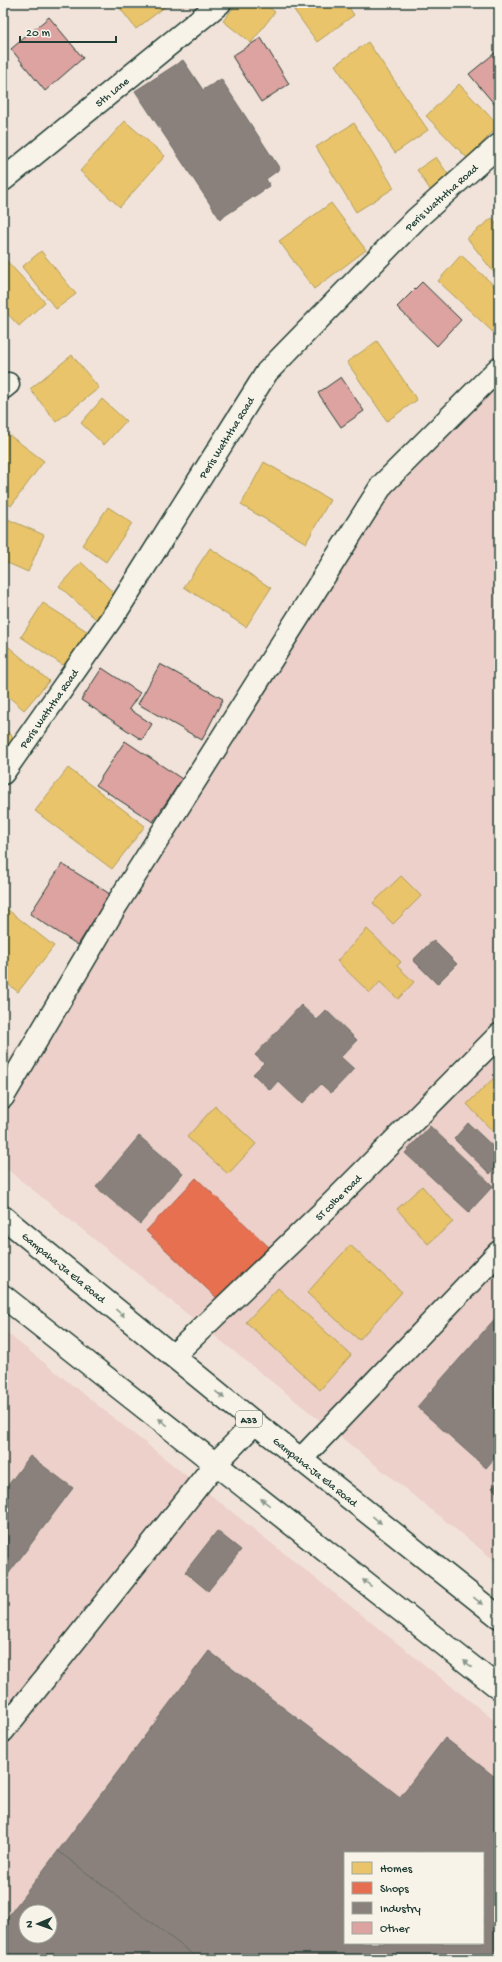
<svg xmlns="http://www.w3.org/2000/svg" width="502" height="1962" font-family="'Gochi Hand',sans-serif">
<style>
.built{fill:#ecd0c9;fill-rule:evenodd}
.homes{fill:#e9c46a;stroke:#ac9c5a}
.shops{fill:#e76f51;stroke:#ab6048}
.industry{fill:#8a817c;stroke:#6a6d66;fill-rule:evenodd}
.building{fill:#dda3a0;stroke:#1f3d34}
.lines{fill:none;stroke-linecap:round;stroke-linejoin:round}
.minor-casing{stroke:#1f3d34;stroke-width:25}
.highway-casing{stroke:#1f3d34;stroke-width:25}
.minor{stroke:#f7f3e8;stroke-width:22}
.highway{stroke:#f7f3e8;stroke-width:22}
.oneway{fill:#8b988e}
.labels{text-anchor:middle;stroke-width:4;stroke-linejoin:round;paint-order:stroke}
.shield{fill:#f7f3e8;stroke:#60746a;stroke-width:1}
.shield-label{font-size:10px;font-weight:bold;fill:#1f3d34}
.street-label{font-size:11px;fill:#1f3d34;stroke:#f7f3e8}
</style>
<rect width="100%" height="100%" fill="#f2e3da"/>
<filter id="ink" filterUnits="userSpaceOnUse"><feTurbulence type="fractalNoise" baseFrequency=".025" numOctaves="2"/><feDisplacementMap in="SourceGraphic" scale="8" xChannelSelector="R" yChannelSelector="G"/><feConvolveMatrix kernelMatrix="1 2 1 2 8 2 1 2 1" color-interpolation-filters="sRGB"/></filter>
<g filter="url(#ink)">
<!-- built -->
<g class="built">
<polygon points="499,371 499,1564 3,1166 3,1069 338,548"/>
<path d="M3,1330L499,1724V1959H3ZM345,1853H483V1943H345ZM26,1912H50V1936H26Z"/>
</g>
<!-- homes -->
<g class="homes">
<polygon points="116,3 170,3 136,29"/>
<polygon points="237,3 264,3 275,12 251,43 223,21"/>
<polygon points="289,3 346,3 354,15 317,42"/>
<polygon points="368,42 428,130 395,153 335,65"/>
<polygon points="459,84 499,126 467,158 426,116"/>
<polygon points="125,121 165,156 120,207 80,171"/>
<polygon points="354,123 394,188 356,212 316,147"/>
<polygon points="436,157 452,180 433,194 417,170"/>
<polygon points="331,203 366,250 314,289 279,241"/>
<polygon points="492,218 499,227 499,279 467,238"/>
<polygon points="41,251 76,294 56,309 22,267"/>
<polygon points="461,255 499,290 499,332 496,335 438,281"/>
<polygon points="3,257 45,302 19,326 3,309"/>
<polygon points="377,341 417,400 387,421 347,362"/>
<polygon points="72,355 99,388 56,422 30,389"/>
<polygon points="102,399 126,421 104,445 81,423"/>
<polygon points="5,432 44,461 11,506 3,500 3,435"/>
<polygon points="264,462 330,500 306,543 241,505"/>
<polygon points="108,507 132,523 106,562 82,545"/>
<polygon points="3,517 44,535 28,572 3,561"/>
<polygon points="210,548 271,588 246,627 184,587"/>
<polygon points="81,562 120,599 99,622 59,586"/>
<polygon points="43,603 93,635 70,670 21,637"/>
<polygon points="3,642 49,681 24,710 3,692"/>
<polygon points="3,728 16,739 3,755"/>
<polygon points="68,768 145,826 112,869 35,811"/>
<polygon points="401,876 421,896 393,924 373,903"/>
<polygon points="3,906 54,946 18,992 3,980"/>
<polygon points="367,929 401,962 397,966 414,982 398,999 380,982 370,993 337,961"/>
<polygon points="499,1073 499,1138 467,1104"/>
<polygon points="215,1106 256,1144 228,1174 187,1137"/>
<polygon points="422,1186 453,1222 428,1244 397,1209"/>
<polygon points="350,1245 402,1292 359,1340 307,1293"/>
<polygon points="278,1288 351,1355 320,1390 246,1322"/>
</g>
<!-- shops -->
<polygon class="shops" points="196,1178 271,1249 221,1302 146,1231"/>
<!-- industry -->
<g class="industry">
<polygon points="183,60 203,90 221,79 280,169 266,179 270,186 220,219 135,91"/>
<polygon points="433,940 457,964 437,984 413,960"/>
<polygon points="301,1005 317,1020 326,1010 357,1040 341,1057 354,1069 331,1093 321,1084 302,1104 278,1081 270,1090 253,1074 264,1063 255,1055"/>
<polygon points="468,1123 499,1152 499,1164 490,1174 454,1139"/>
<polygon points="430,1126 493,1186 469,1212 405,1153"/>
<polygon points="139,1136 183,1173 140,1224 96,1187"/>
<polygon points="499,1314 499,1453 486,1468 417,1407"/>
<polygon points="30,1456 73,1488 3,1581 3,1492"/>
<polygon points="499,1480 499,1495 492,1488"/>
<polygon points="217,1531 241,1550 208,1591 185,1572"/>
<path d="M209,1651L400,1797L445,1738L499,1780V1959H199L58,1851ZM345,1853H483V1943H345Z"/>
<path d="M58,1851L199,1959H3V1923ZM26,1912H50V1936H26Z"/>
</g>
<!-- building -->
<g class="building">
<polygon points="49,17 83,58 45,91 11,49"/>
<polygon points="261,38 289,84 261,102 232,56"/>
<polygon points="496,52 499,56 499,103 496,106 469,74"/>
<polygon points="422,282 461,320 437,346 397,307"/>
<polygon points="341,377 364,411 341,427 318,393"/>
<polygon points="160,664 223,699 202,740 138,704"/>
<polygon points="102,668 140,693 129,709 152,724 142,740 81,700"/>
<polygon points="125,741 182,779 153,822 96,785"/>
<polygon points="62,864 110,894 78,945 30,914"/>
</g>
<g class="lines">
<!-- minor casing -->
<g class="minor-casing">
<g id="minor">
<path id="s1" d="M3,180L220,3"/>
<polyline points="3,388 8,384"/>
<path id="s2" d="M3,773L118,609L267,372L416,219L499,145"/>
<polyline points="3,1097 117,904 382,485 499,368"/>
<path id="s3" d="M173,1356L329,1206L499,1035"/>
<polyline points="301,1459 499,1252"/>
<polyline points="3,1731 216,1463 255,1423"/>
</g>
</g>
<!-- highway casing -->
<g class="highway-casing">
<g id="highway">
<path id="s4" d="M3,1217L255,1423L499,1617"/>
<polyline points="3,1296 499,1688"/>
</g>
</g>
<!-- minor -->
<use href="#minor" class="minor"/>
<!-- highway -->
<use href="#highway" class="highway"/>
</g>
<!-- one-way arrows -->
<defs><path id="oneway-solid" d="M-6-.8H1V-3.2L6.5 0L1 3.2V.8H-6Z"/></defs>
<g class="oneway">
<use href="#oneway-solid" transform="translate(120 1313) rotate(39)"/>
<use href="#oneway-solid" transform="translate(220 1395) rotate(39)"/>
<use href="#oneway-solid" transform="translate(163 1422) rotate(-142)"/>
<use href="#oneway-solid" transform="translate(265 1502) rotate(-142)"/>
<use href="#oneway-solid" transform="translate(377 1520) rotate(39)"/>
<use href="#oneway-solid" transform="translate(367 1583) rotate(-142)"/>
<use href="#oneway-solid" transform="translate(478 1601) rotate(39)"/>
<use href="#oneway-solid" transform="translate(468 1664) rotate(-142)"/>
</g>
</g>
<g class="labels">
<!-- shield labels -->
<rect class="shield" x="236" y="1411" width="26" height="16" rx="3"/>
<g class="shield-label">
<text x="249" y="1423">A33</text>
</g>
<!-- street labels -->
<g class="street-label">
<text dy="4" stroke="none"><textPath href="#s1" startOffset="140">5th Lane</textPath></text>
<text dy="4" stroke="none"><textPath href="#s2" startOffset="727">Peris Waththa Road</textPath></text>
<text dy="4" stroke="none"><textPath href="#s2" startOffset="403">Peris Waththa Road</textPath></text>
<text dy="4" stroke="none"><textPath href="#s2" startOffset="79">Peris Waththa Road</textPath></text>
<text dy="4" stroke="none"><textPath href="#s3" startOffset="229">ST colbe road</textPath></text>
<text dy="4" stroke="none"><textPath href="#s4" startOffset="79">Gampaha-Ja Ela Road</textPath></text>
<text dy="4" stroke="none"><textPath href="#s4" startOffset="403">Gampaha-Ja Ela Road</textPath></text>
</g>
</g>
<!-- margin -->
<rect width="502" height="1962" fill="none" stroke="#f7f3e8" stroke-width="16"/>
<rect x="8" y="8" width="486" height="1946" fill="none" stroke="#1f3d34" stroke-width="1.5" filter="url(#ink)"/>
<!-- legend -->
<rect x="344" y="1852" width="140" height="92" fill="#f7f3e8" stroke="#a1aaa0"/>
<rect x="352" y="1862" width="20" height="12" fill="#e9c46a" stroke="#a1aaa0"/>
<text x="380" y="1872" font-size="12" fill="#1f3d34">Homes</text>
<rect x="352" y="1882" width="20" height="12" fill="#e76f51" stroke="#a1aaa0"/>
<text x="380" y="1892" font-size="12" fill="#1f3d34">Shops</text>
<rect x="352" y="1902" width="20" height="12" fill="#8a817c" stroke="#a1aaa0"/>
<text x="380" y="1912" font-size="12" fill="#1f3d34">Industry</text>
<rect x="352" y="1922" width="20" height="12" fill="#dda3a0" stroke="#a1aaa0"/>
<text x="380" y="1932" font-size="12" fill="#1f3d34">Other</text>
<!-- north arrow -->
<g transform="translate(38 1924) rotate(268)"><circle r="19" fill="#f7f3e8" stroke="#a1aaa0"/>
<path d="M0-3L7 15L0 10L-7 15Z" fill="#1f3d34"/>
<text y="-6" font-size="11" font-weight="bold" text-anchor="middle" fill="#1f3d34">N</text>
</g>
<!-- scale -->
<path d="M20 36v6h96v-6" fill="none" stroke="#1f3d34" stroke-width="2"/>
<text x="26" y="36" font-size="12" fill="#1f3d34" stroke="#f7f3e8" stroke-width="3" paint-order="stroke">20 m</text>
</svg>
